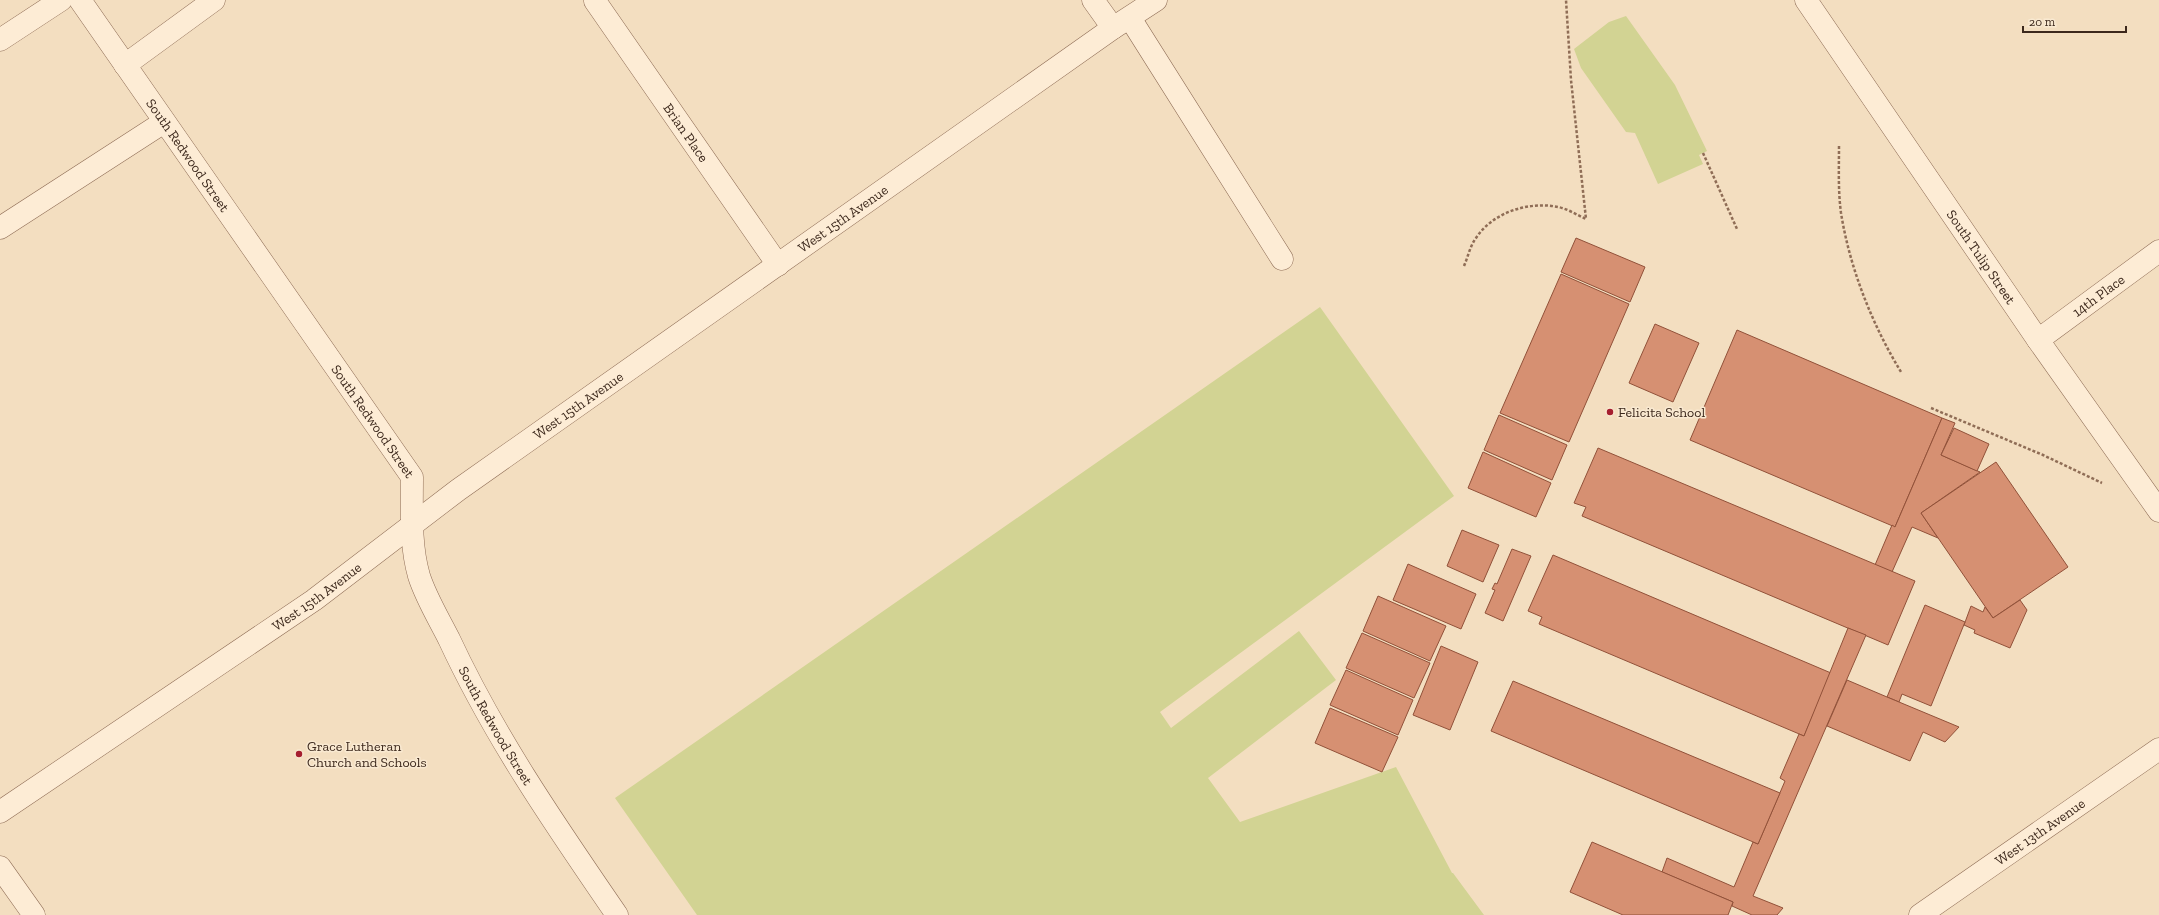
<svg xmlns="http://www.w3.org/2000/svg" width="2159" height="915" font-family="'Zilla Slab',serif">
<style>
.green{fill:#d2d393}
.building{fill:#d69072;stroke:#915139}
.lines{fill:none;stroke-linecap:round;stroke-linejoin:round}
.minor-casing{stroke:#8f6d56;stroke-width:23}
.path{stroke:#8f6d56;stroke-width:2.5;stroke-dasharray:3 2;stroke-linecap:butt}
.minor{stroke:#fdecd5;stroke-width:22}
.poi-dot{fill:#a51e2f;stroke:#f9e9d1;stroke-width:1.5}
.labels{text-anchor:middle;stroke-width:3;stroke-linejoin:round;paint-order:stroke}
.street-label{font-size:14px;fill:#3c281c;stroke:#f9e9d1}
.poi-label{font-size:14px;fill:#3c281c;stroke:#f9e9d1;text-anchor:start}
</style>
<rect width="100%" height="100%" fill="#f3dec0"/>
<!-- green -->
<g class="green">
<polygon points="1626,16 1675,85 1707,151 1699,155 1703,164 1658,184 1635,133 1626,132 1581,68 1574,49 1609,22"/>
<polygon points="1320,307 1454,496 1160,712 1171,728 1299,631 1336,680 1208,778 1240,822 1396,767 1452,873 1453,873 1484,915 697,915 615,798"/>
</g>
<!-- building -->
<g class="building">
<polygon points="1576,238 1645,267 1630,302 1561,272"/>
<polygon points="1561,274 1629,304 1569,442 1500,413"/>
<polygon points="1655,324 1699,343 1673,402 1629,383"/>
<polygon points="1737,330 1942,418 1895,527 1690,440"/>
<polygon points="1499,415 1567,445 1552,480 1484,450"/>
<polygon points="1942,418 1955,423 1941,455 1980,472 1921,513 1938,538 1912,527 1892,572 1875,565 1892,525 1895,527"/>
<polygon points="1954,428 1989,444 1977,471 1941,455"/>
<polygon points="1598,448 1915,581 1888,645 1582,516 1586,507 1574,503"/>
<polygon points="1483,452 1551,483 1536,517 1468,488"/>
<polygon points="1996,462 2068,567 1993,618 1921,513"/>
<polygon points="1462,530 1499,545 1483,582 1447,566"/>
<polygon points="1512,549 1531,556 1503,621 1485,613 1495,590 1492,589 1495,583 1497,584"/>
<polygon points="1553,555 1831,673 1804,736 1539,624 1542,617 1528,611"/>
<polygon points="1408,564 1476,594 1461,629 1393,600"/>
<polygon points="1378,596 1446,626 1430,661 1363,631"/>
<polygon points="2020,600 2027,610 2010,648 1974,633 1975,630 1964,625 1971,606 1983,612 1985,607 1993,618"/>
<polygon points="1925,605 1965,622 1931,706 1902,694 1899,702 1887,697"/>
<polygon points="1848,628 1866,635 1753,896 1783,908 1777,915 1752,915 1732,906 1733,902 1662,872 1667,858 1734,887 1753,842 1758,844 1785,781 1780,778 1799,734 1804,736"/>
<polygon points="1362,633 1430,663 1414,698 1346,668"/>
<polygon points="1441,646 1478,662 1450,730 1413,715"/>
<polygon points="1346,670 1413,700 1398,735 1330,705"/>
<polygon points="1847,680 1887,697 1959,727 1945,742 1923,732 1910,761 1827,726"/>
<polygon points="1513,681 1780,793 1758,844 1491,731"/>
<polygon points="1330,708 1398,737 1382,772 1315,743"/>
<polygon points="1592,842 1733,902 1728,915 1623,915 1570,892"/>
</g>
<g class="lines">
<!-- minor casing -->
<g class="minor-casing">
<g id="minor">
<path id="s1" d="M80,0L412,477C412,510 410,545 419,576C426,598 439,619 449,639C495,738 556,826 617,915"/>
<polyline points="1093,0 1113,28"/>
<path id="s2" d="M1806,0L2038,340L2159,511"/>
<path id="s3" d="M595,1L778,265"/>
<polyline points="1130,18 1282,259"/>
<polyline points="0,40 61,0"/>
<polyline points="125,65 214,0"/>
<polyline points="0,228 164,122"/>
<path id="s4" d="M2038,340L2159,251"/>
<path id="s5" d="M0,812L314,600L458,490L1113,28L1156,0"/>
<polyline points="0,867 34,915"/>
<path id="s6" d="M1920,915L2159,749"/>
</g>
</g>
<!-- path -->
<g class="path">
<path d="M1839,146C1839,168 1838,191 1841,213C1850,269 1872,324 1901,372"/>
<polyline points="1703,153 1737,229"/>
<path d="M1464,266C1468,257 1470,246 1476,238C1493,212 1529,201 1558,207C1568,209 1577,215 1586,219L1571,80L1566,0"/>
<polyline points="1931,408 2043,455 2102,483"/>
</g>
<!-- minor -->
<use href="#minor" class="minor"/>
</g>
<!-- markers -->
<g class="poi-dot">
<circle cx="1610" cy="412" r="4"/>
<circle cx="299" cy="754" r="4"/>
</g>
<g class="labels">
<!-- street labels -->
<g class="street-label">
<text dy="5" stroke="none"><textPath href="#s3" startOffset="160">Brian Place</textPath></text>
<text dy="5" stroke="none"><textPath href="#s1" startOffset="189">South Redwood Street</textPath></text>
<text dy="5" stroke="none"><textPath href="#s5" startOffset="1031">West 15th Avenue</textPath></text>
<text dy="5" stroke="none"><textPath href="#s2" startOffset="311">South Tulip Street</textPath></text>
<text dy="5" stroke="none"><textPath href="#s4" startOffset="75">14th Place</textPath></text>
<text dy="5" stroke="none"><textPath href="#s5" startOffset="707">West 15th Avenue</textPath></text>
<text dy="5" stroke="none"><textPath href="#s1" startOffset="513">South Redwood Street</textPath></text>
<text dy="5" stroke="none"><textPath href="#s5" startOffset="383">West 15th Avenue</textPath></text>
<text dy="5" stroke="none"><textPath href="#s1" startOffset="849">South Redwood Street</textPath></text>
<text dy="5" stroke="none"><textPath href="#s6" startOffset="146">West 13th Avenue</textPath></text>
</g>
<!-- poi labels -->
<g class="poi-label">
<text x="1618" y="417">Felicita School</text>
<text x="307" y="751">Grace Lutheran<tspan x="307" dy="16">Church and Schools</tspan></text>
</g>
</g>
<!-- scale -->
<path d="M2023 26v6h103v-6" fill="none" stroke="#3c281c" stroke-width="2"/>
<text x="2029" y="26" font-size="12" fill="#3c281c" stroke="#f9e9d1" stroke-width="3" paint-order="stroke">20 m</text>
</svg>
